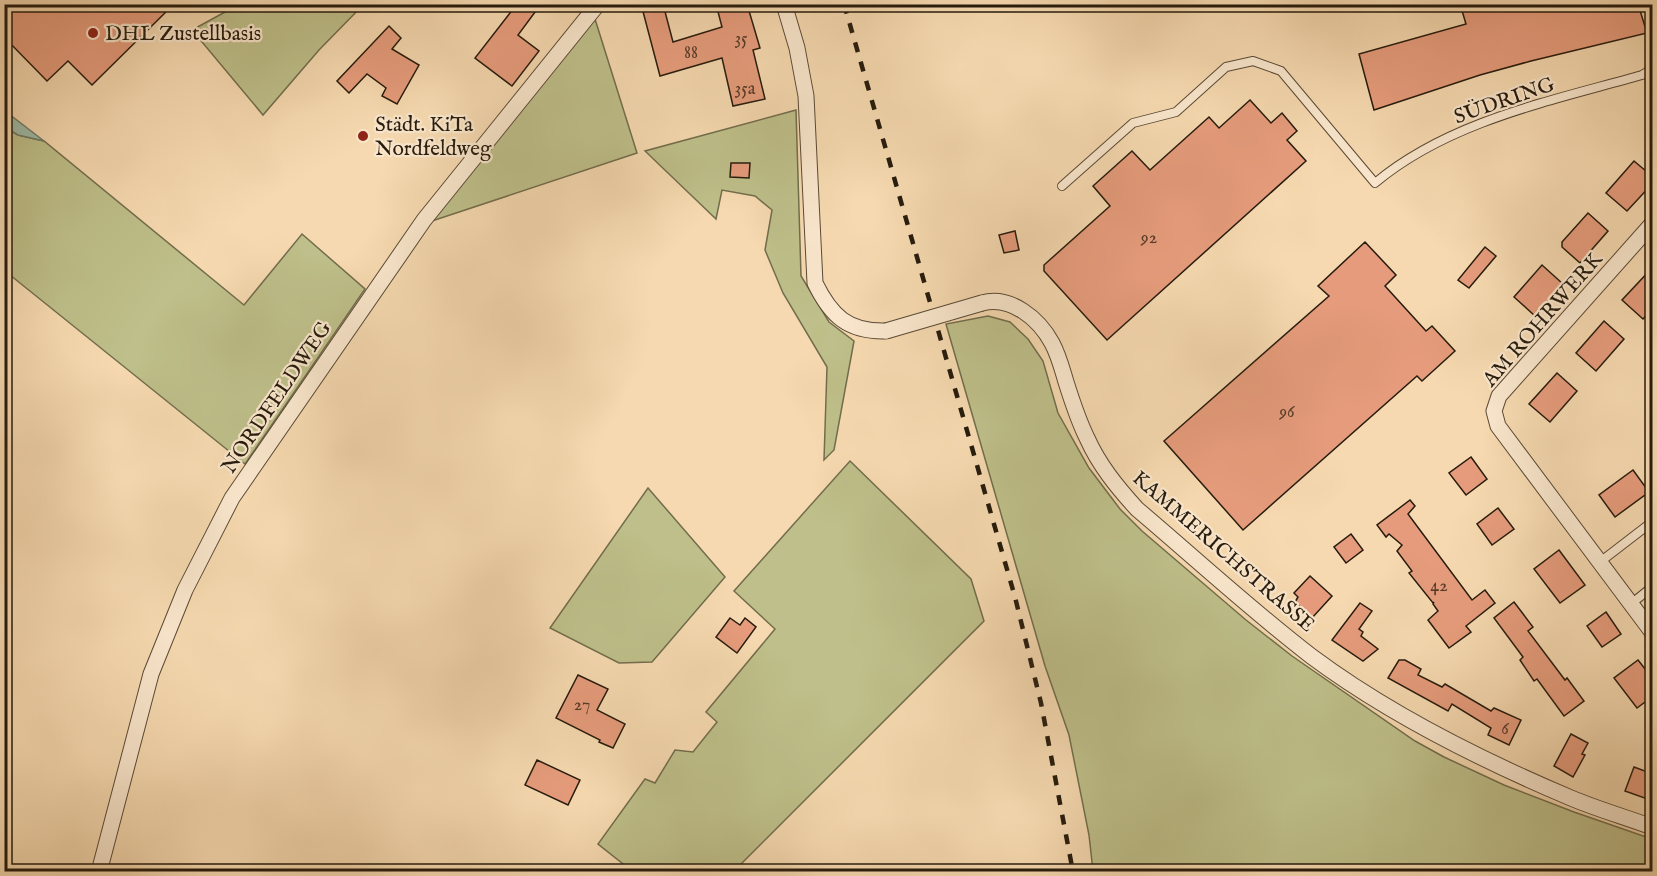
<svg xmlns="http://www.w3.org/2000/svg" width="1657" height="876" font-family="'IM FELL English',serif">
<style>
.green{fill:#bebf8a;stroke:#726d4c;stroke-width:1.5}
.water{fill:#9ebba6;stroke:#6e7b69;stroke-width:1.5}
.building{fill:#e69c7c;stroke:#261b0d;stroke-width:1.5}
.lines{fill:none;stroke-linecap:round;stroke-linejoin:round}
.service-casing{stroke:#5a4a36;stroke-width:10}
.minor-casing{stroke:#5a4a36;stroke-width:17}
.service{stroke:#f9e6cc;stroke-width:8}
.minor{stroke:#f9e6cc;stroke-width:15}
.rail{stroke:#261b0d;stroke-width:4.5;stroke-dasharray:10 10;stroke-linecap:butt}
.minor-bridge-casing{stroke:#5a4a36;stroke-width:17;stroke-linecap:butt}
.minor-bridge{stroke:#f9e6cc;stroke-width:15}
.poi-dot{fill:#8f2418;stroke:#f9e6cc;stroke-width:2}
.labels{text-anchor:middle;stroke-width:4.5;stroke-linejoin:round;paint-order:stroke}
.number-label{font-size:18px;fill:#563b29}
.poi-label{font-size:21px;fill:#261b0d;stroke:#f9e6cc;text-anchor:start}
.street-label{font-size:21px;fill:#261b0d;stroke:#f9e6cc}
</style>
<rect width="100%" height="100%" fill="#f6d9b0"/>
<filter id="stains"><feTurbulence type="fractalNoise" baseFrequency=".00333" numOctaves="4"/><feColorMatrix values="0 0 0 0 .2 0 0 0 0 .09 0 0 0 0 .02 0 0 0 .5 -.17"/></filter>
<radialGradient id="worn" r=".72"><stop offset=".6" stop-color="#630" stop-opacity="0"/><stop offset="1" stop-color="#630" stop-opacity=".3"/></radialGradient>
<!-- green -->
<g class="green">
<polygon points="238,5 238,4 363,5 319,50 263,115 192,30"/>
<polygon points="595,19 637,153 429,222"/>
<polygon points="796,110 801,276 829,322 854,341 834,450 824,460 827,367 783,293 765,250 772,210 755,196 722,190 716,219 645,151"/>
<polygon points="4,127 18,135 44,141 244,305 302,234 365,289 245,464 5,271"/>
<polygon points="988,316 1010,322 1028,339 1043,361 1058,413 1089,468 1120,509 1142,531 1246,620 1292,656 1415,741 1444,757 1504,785 1574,812 1652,839 1652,871 1093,871 1089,835 1069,735 1045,666 946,324"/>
<polygon points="850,461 971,579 984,621 734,871 632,871 598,844 645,779 655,783 675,750 693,752 717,722 706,712 775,629 734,591"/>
<polygon points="648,488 725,577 652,662 619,663 550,628"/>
</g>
<!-- water -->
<polygon class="water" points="4,111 5,111 44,141 18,135 5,127"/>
<!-- building -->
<g class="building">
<polygon points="4,4 174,4 92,85 68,61 47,81 4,37"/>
<polygon points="517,4 541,4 518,35 539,51 512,86 475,58"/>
<polygon points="641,4 663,4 673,42 722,27 716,4 747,4 760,48 753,50 765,99 733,106 722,58 660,76"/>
<polygon points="1460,4 1638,4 1647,33 1531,61 1480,75 1374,110 1359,54 1466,24"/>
<polygon points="389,26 401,38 392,49 419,65 397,104 382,96 386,88 367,74 349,93 337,81"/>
<polygon points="1250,100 1271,123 1282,113 1297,131 1287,140 1306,161 1107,340 1044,271 1044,265 1110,206 1093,186 1132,151 1150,170 1209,117 1219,128"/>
<polygon points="1634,161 1653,177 1653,183 1627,211 1606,193"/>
<polygon points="731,163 750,163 749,178 730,177"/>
<polygon points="1588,213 1608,231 1580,263 1562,247 1562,242"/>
<polygon points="1015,231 1019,250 1004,253 999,235"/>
<polygon points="1365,242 1396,275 1385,286 1426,331 1432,326 1455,351 1422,381 1417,376 1243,530 1164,441 1329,296 1318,286"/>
<polygon points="1485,247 1496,256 1469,288 1458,280"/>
<polygon points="1542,265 1563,284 1535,316 1514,297"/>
<polygon points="1653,267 1653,308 1643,319 1622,300"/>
<polygon points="1604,321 1624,339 1596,371 1576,353"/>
<polygon points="1557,373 1577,391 1550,422 1529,404"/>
<polygon points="1471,457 1487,479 1466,495 1449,473"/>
<polygon points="1633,470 1649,492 1615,517 1599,495"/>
<polygon points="1410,500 1415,506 1408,514 1472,600 1485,590 1495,603 1466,626 1471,632 1449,648 1428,620 1438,611 1433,604 1434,602 1433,603 1409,573 1412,571 1397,551 1402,545 1389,534 1386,537 1377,525"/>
<polygon points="1498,508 1514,529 1492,545 1477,524"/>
<polygon points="1351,534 1363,550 1346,563 1334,547"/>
<polygon points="1559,550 1585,585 1560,603 1534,569"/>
<polygon points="1310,576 1332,596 1312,618 1295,602 1298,597 1294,593"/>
<polygon points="1514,602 1533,627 1528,631 1565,680 1567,678 1584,701 1564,716 1537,679 1534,681 1520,660 1523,657 1494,618"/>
<polygon points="1360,603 1372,611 1359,629 1363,632 1361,636 1378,649 1363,661 1332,640"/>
<polygon points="1606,612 1621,634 1602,647 1587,626"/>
<polygon points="730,618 740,625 745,618 756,627 737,653 716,637"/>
<polygon points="1399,660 1405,660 1421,669 1418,675 1442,687 1445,684 1491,711 1494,708 1521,720 1509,745 1488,735 1491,728 1452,704 1448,711 1388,678"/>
<polygon points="1638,660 1653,679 1653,696 1637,708 1614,678"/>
<polygon points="578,675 608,689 597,710 625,724 613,748 599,742 600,740 556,718"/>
<polygon points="1571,734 1588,743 1582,754 1585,755 1573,777 1554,766"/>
<polygon points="537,760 580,780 568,805 525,785"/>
<polygon points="1634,767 1653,774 1653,801 1625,791"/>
</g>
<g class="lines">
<!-- service casing -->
<g class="service-casing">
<g id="service">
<path d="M1062,186L1133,123L1176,112L1226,67L1253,61L1281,71L1375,183C1449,121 1551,101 1642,75L1652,69"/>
<polyline points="1600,562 1652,522"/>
<polyline points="1631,604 1652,587"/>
</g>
</g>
<!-- minor casing -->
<g class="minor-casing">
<g id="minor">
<path d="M784,4L797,48L806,96L815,283C831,316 848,332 886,331"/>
<polyline points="1652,224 1499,396 1494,411 1498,426 1652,632"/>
<path d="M982,303C1011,295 1039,319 1052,343C1059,356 1062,369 1066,382C1072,401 1078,420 1087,438C1099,465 1117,487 1137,509C1195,558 1251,610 1311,656C1390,715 1481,760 1571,798C1597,809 1625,817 1652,827"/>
<polyline points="99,872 151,674 185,590 232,498 424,220 598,4"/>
</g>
</g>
<!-- service -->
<use href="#service" class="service"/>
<!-- minor -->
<use href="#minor" class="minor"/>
<!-- rail -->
<polyline class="rail" points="844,4 1015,597 1041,703 1073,872"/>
<!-- minor-bridge casing -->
<g class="minor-bridge-casing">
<polyline id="minor-bridge" points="886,331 982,303"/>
</g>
<!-- minor-bridge -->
<use href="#minor-bridge" class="minor-bridge"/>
</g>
<!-- markers -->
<g class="poi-dot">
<circle cx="93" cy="33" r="6"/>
<circle cx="363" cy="136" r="6"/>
</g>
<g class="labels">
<!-- number labels -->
<g class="number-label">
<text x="741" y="44">35</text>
<text x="691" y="58">88</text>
<text x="745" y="94">35a</text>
<text x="1149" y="243">92</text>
<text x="1287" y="417">96</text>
<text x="1439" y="591">42</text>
<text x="582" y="710">27</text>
<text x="1505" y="734">6</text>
</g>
<!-- poi labels -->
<g class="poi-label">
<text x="105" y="40">DHL Zustellbasis</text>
<text x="375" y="131">Städt. KiTa<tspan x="375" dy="24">Nordfeldweg</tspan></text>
</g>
<!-- street labels -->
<g class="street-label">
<text transform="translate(1504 100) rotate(-19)" y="7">SÜDRING</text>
<text transform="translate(1542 319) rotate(-49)" y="7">AM ROHRWERK</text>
<text transform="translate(276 397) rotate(-56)" y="7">NORDFELDWEG</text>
<text transform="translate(1224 551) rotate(41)" y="7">KAMMERICHSTRASSE</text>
</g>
</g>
<!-- margin -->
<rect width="1657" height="876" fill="none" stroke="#f6d9b0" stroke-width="24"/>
<rect x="6" y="6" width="1645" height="864" fill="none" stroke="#261b0d" stroke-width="3"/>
<rect x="12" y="12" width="1633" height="852" fill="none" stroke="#261b0d" stroke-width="1.5"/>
<rect width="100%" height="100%" filter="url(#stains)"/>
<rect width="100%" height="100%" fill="url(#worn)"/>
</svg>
